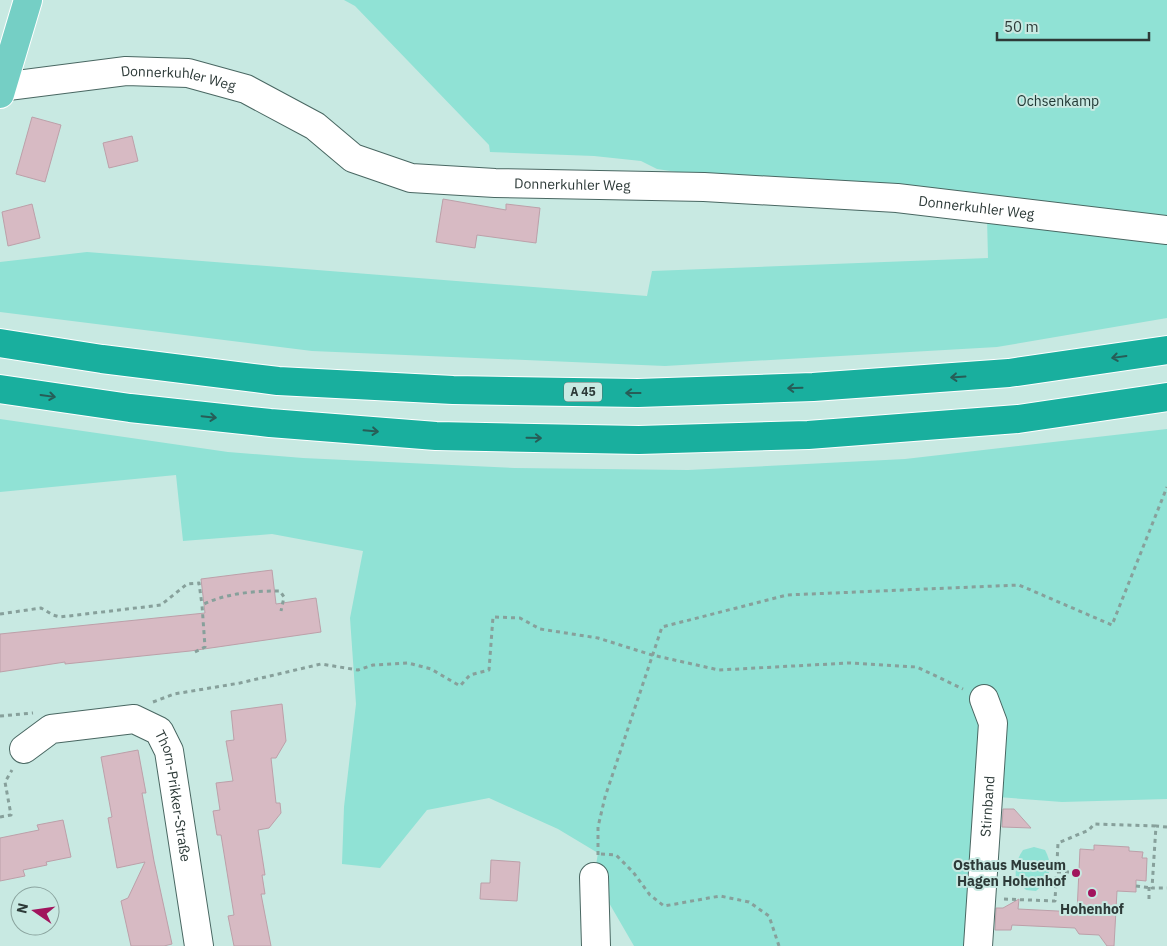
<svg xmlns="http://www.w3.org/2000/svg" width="1167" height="946" font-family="'IBM Plex Sans',sans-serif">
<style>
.green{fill:#90e2d5}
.building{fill:#d7bac3;stroke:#bca0a9}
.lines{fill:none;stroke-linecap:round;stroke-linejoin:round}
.minor-casing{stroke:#496762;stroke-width:30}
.major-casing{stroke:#fff;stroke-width:30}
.highway-casing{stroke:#fff;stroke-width:30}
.path{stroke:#87a09b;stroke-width:3;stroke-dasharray:4 4;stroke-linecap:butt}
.minor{stroke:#fff;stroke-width:28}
.major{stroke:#75cfc5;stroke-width:28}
.highway{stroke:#19af9e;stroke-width:28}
.oneway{stroke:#275d57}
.poi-dot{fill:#a1145d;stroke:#c8e9e2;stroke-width:2}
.labels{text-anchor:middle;stroke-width:4;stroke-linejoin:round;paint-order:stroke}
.shield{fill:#c8e9e2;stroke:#5c6e6b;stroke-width:1}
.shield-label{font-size:12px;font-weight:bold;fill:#2d3a38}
.street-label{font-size:14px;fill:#2d3a38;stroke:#c8e9e2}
.park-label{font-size:14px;fill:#213935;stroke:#c8e9e2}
.poi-label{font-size:14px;font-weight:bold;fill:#2d3a38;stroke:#c8e9e2;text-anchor:end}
</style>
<rect width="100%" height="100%" fill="#c8e9e2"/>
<!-- green -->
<g class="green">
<polygon points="344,0 1167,0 1167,318 997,347 665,366 312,351 0,312 0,262 87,252 647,296 652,271 988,258 987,218 657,169 641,161 594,156 490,152 489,145 355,6"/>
<polygon points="0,419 228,452 303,458 515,468 688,470 905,459 1167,429 1167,799 1062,802 998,797 978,946 634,946 594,877 598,853 558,829 489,798 427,810 380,868 342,864 344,807 356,704 350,618 363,551 272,534 183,541 176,475 0,492"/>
<path d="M1034,847L1045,850C1054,867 1050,878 1036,891L1026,890L1016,880C1015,868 1016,860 1023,850Z"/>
</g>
<!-- building -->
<g class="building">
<polygon points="32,117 61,125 45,182 16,174"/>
<polygon points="132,136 138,161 109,168 103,143"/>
<polygon points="443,199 506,210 506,204 540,208 536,243 477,235 475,248 436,242"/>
<polygon points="32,204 40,238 8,246 2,212"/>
<polygon points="272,570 276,604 316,598 321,632 190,651 65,664 65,662 0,672 0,634 205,613 201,579"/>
<polygon points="282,704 286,741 276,758 271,758 276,803 280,803 281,813 269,828 258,830 265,875 262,875 265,894 261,894 271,946 234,946 228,916 234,915 221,835 217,835 213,811 220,810 216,783 233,781 226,741 234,740 231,711"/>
<polygon points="138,750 146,793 142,793 154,861 172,944 164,946 131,946 121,901 128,898 145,862 117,868 108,818 112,817 101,757"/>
<polygon points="1003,809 1014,809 1031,828 1002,827"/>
<polygon points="63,820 71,857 46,862 47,865 23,870 25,876 0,881 0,838 39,830 37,825"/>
<polygon points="1094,845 1129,847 1129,851 1143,852 1142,858 1147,858 1146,881 1136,880 1136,892 1117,891 1114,946 1107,946 1099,935 1079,934 1075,928 1012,925 1011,930 995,930 996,908 1003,908 1019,899 1018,909 1077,912 1080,849 1094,850"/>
<polygon points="491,860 520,862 517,901 480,899 481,883 490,883"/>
</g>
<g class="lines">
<!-- minor casing -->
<g class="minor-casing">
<g id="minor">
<path id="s1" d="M0,87L126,71L188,73L246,89L315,126L353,158L411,178L495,183L704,187L897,198L1167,230"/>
<path id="s2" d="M24,749L51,729L134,719L159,731L169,751L199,946"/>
<polyline points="594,877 596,946"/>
<path id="s3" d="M978,946L993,723L984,699"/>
</g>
</g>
<!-- major casing -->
<g class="major-casing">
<polyline id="major" points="0,94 28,0"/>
</g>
<!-- highway casing -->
<g class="highway-casing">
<g id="highway">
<polyline points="0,343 102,359 278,381 453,390 638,393 813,387 1009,373 1167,350"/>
<polyline points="0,389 130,408 270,423 436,436 639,440 808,435 1018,419 1167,397"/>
</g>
</g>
<!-- path -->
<g class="path">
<polyline points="0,614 41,608 53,615 60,617 161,605 187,584 199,583 202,605"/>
<path d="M195,652L205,647L202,605C226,593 254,591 280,591L284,597L281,611"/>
<polyline points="153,702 174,694 240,683 321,664 358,670 373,665 408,663 431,669 460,686 470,675 489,670 493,617 520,618 540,629 598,638 652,655 719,670 849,663 917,667 963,689"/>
<polyline points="0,716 33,713"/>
<polyline points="0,817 11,815 5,782 12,770"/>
<polyline points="1167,827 1156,826 1152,888 1167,888"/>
<polyline points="601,854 616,855 633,872 650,895 664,906 720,896 749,902 769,916 779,946"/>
<polyline points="598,855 598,827 605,797 662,627 787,595 1019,585 1112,625 1167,487"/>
<polyline points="1057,872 1074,872"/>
<polyline points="1136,886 1152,888"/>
<polyline points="1004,899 1055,901 1058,843 1089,830 1094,824 1156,826"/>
<polyline points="1149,899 1149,887"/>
</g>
<!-- minor -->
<use href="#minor" class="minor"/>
<!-- major -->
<use href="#major" class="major"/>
<!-- highway -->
<use href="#highway" class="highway"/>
</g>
<!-- one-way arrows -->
<defs><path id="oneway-shaft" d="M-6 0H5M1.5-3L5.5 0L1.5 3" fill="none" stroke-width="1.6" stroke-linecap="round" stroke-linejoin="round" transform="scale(1.25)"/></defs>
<g class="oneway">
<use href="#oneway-shaft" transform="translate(1119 357) rotate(172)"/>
<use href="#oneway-shaft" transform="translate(958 377) rotate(176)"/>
<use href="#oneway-shaft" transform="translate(795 388) rotate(178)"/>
<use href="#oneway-shaft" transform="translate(633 393) rotate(-180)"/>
<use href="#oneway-shaft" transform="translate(48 396) rotate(8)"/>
<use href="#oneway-shaft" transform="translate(209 417) rotate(6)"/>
<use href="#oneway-shaft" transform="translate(371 431) rotate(5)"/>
<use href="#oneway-shaft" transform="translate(534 438) rotate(1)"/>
</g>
<!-- markers -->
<g class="poi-dot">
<circle cx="1076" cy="873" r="5"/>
<circle cx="1092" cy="893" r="5"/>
</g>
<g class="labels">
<!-- shield labels -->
<rect class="shield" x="564" y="382.5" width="38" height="19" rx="4"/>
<g class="shield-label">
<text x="583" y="396">A 45</text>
</g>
<!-- street labels -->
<g class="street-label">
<text dy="5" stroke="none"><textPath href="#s1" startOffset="180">Donnerkuhler Weg</textPath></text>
<text dy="5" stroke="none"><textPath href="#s1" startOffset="600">Donnerkuhler Weg</textPath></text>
<text dy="5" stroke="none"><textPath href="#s1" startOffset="1005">Donnerkuhler Weg</textPath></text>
<text dy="5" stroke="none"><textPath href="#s2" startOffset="212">Thorn-Prikker-Straße</textPath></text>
<text dy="5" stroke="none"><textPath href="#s3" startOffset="140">Stirnband</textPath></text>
</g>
<!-- park labels -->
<g class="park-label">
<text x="1058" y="106">Ochsenkamp</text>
</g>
<!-- poi labels -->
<g class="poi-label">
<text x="1066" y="870">Osthaus Museum<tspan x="1066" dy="16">Hagen Hohenhof</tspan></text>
<text x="1092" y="914" text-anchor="middle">Hohenhof</text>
</g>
</g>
<!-- north arrow -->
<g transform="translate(35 911) rotate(283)"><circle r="24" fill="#c8e9e2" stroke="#8aa39e"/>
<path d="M0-4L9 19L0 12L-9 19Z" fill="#a1145d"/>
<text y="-8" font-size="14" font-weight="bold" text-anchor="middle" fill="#2d3a38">N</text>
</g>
<!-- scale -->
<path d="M997 32v8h152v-8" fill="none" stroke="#2d3a38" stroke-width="2.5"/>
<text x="1004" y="32" font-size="15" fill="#2d3a38" stroke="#c8e9e2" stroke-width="4" paint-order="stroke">50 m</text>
</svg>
